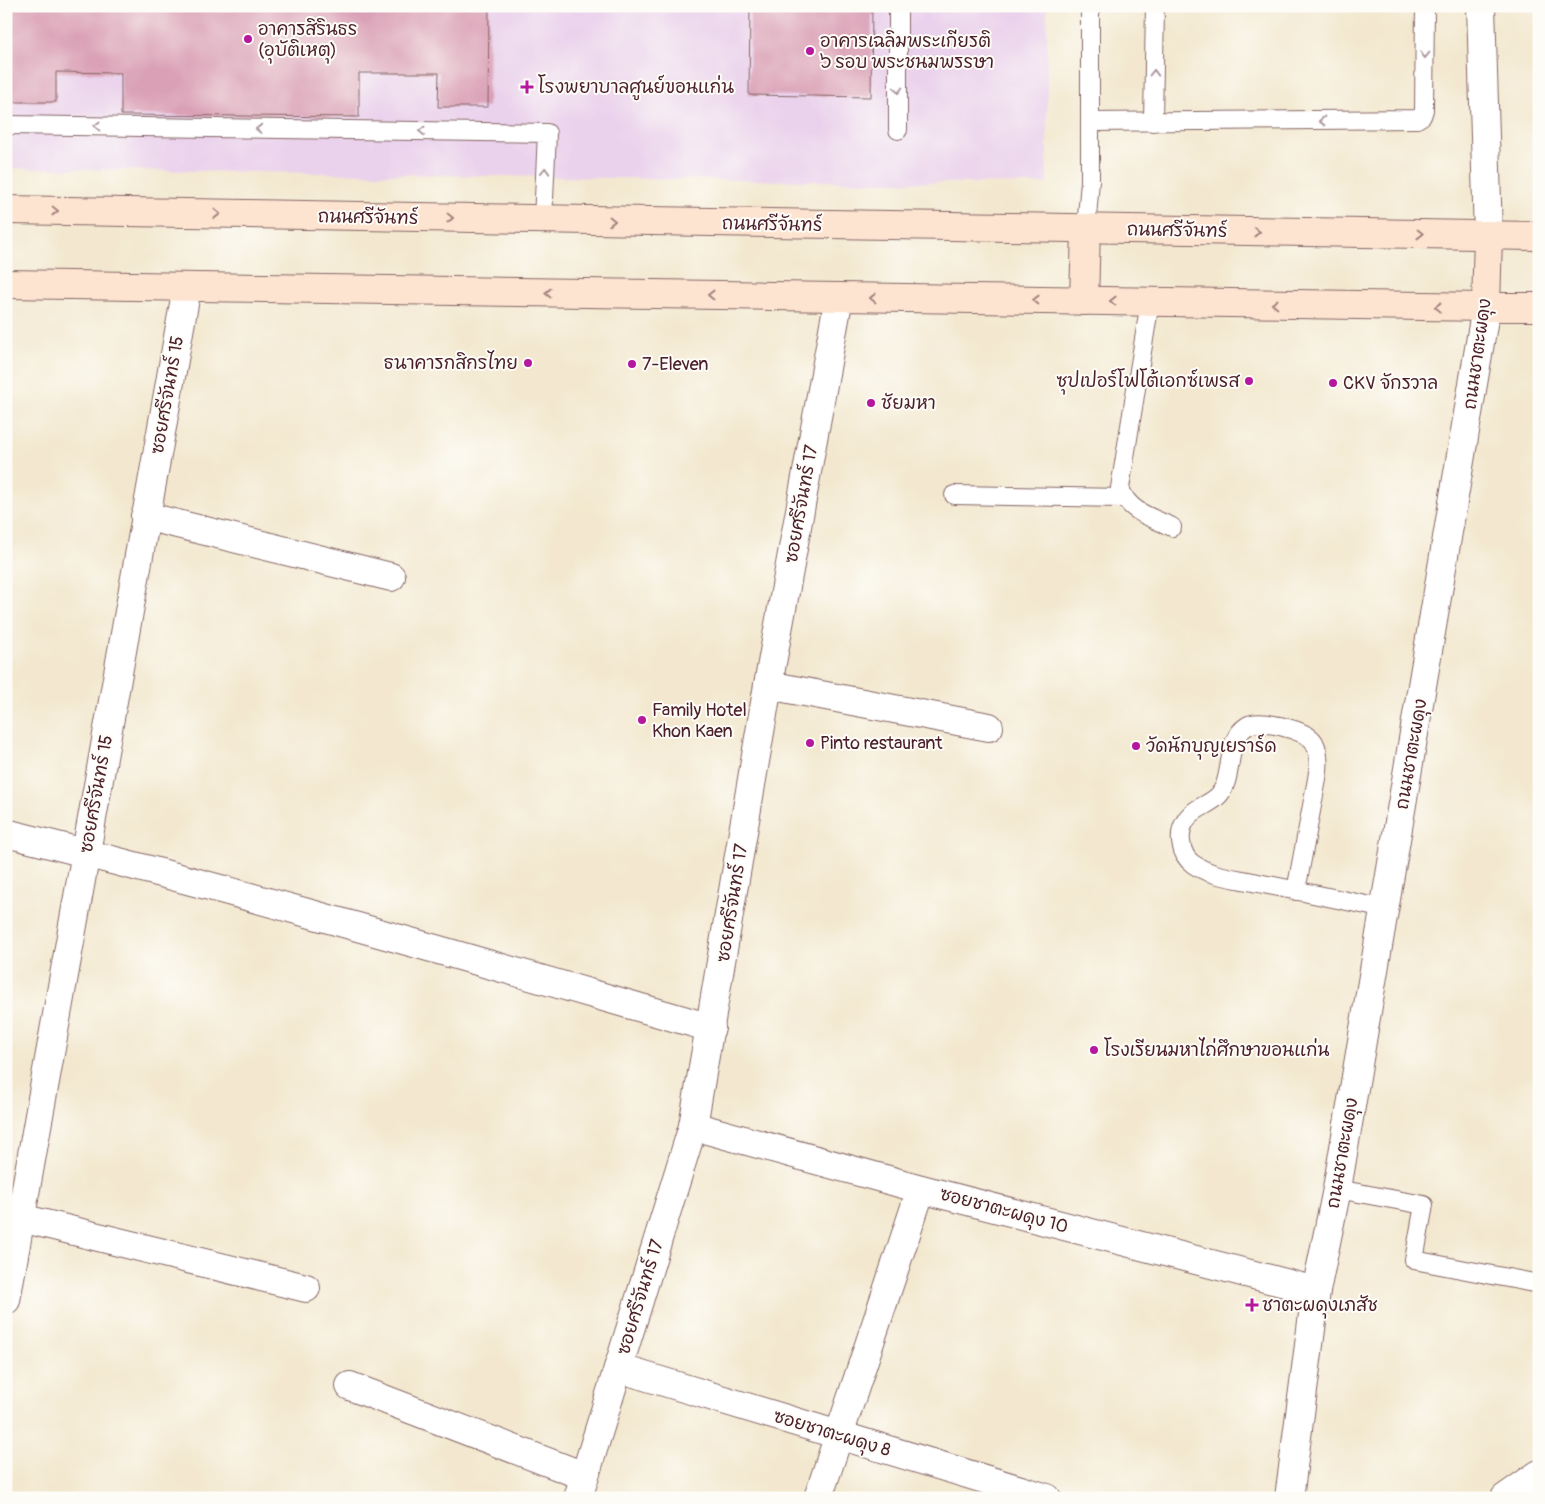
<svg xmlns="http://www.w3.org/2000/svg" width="1545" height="1504" font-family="Pangolin,'Playpen Sans Thai',sans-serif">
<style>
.built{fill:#ead1ec}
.building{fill:#daa0b6}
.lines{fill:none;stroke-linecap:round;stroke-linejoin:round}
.service-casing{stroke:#856564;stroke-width:20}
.minor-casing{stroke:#856564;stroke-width:30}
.tertiary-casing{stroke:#856564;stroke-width:30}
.secondary-casing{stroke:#856564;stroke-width:30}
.service{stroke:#fff;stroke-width:18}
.minor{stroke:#fff;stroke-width:28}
.tertiary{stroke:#fff;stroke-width:28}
.secondary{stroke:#fde4d1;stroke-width:28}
.oneway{stroke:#ae9aa0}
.oneway2{stroke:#a4827e}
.poi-dot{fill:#b5179e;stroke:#fdfcf7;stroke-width:2}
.labels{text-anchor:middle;stroke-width:4;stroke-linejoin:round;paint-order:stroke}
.poi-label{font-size:18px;fill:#4a1f2b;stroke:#fdfcf7;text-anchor:start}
.street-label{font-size:18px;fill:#4a1f2b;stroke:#fdfcf7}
</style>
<rect width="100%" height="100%" fill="#fdfcf7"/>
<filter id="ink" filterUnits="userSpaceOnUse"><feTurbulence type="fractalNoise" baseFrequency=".02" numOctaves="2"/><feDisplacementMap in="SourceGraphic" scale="10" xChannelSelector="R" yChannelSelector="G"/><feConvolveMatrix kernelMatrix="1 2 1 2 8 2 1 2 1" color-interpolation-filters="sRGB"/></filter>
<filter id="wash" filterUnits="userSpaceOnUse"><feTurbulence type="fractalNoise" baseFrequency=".0096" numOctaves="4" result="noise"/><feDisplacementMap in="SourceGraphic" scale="20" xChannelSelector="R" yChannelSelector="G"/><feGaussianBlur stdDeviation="1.12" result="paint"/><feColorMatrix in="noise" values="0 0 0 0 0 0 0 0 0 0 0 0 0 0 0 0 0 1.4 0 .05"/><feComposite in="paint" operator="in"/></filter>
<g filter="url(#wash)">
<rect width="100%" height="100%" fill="#f3e8cf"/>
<!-- built -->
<polygon class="built" points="6,6 1047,6 1047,184 736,180 6,168"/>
<g id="blocks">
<!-- building -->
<g class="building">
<polygon points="6,6 489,6 488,107 438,107 439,73 359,73 359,117 121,115 121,73 56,72 56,102 6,102"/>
<polygon points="750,6 872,6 871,97 749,95"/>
</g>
</g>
</g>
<g filter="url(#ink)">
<use href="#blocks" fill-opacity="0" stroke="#856564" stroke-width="1"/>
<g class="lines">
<!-- service casing -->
<g class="service-casing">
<g id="service">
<polyline points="898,6 898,130"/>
<polyline points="1090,122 1417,119 1422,116 1424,110 1425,6"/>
<polyline points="1153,122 1155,6"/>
<polyline points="6,125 547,133 543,220"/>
<polyline points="1086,229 1090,181 1090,6"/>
<path d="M1150,302L1120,488C1128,512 1151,517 1172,527"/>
<polyline points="954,495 1123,498"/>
<path d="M1296,891L1317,779C1319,767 1320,753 1314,742C1307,730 1258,718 1247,726C1224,741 1235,776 1219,795C1210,805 1193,808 1186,820C1177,833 1180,855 1193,864C1212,877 1237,878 1258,883C1300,891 1342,900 1385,909"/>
<polyline points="1337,1189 1424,1205 1414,1260 1539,1284"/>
</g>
</g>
<!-- minor casing -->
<g class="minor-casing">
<g id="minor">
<polyline points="145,516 391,577"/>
<polyline points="768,685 989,727"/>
<path d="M6,833C243,892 477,961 711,1028"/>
<polyline points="693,1126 921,1189 1316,1291"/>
<polyline points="21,1218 306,1288"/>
<polyline points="6,1300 187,287"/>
<polyline points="618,1368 1047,1498"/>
<polyline points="350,1386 584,1476"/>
<polyline points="578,1498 693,1126 768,685 839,297"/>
<polyline points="818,1498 921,1189"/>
<polyline points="1505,1498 1539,1474"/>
</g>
</g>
<!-- tertiary casing -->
<g class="tertiary-casing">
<g id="tertiary">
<polyline points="1481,6 1488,235"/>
<polyline points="1289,1498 1316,1291 1337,1189 1486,307"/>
</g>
</g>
<!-- secondary casing -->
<g class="secondary-casing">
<g id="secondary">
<polyline points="6,210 1539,236"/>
<polyline points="6,284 1486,307 1539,307"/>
<polyline points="1084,301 1086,229"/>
<polyline points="1486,307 1488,235"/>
</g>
</g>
<!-- service -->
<use href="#service" class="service"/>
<!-- minor -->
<use href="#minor" class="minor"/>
<!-- tertiary -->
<use href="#tertiary" class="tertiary"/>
<!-- secondary -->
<use href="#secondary" class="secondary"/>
</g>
<!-- one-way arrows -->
<defs><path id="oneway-chevron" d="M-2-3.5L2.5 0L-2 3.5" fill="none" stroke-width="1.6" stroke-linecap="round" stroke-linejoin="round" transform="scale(1.25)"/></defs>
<g class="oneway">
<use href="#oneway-chevron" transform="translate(1425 55) rotate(91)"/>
<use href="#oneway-chevron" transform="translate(1154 73) rotate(-89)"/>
<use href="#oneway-chevron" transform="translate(898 90) rotate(90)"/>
<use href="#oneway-chevron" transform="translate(1322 121) rotate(180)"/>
<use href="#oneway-chevron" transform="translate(97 126) rotate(-179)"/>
<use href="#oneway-chevron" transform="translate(259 129) rotate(-179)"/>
<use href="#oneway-chevron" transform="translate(422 131) rotate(-179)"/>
<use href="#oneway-chevron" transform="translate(545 171) rotate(-88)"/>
</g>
<g class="oneway2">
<use href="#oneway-chevron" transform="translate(55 211) rotate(1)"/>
<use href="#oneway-chevron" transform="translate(217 214) rotate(1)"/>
<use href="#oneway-chevron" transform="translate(450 218) rotate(1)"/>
<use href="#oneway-chevron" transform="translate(612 221) rotate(1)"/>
<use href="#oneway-chevron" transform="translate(1257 232) rotate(1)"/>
<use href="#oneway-chevron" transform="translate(1420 234) rotate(1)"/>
<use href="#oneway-chevron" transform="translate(548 293) rotate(-179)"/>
<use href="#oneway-chevron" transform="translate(711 295) rotate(-179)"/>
<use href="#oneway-chevron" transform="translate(873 298) rotate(-179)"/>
<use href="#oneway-chevron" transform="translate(1036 300) rotate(-179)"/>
<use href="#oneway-chevron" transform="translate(1113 301) rotate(-179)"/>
<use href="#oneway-chevron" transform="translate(1275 304) rotate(-179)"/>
<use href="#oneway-chevron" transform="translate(1438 307) rotate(-179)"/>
</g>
</g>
<!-- markers -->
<g class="poi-dot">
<circle cx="248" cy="39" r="5"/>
<circle cx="810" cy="51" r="5"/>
<path d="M524.5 79.5h5v5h5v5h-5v5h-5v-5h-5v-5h5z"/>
<circle cx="528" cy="363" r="5"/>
<circle cx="632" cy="364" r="5"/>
<circle cx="1249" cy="381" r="5"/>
<circle cx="1333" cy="383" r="5"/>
<circle cx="871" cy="403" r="5"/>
<circle cx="642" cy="720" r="5"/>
<circle cx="810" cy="743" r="5"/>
<circle cx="1136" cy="746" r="5"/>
<circle cx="1094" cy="1050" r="5"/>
<path d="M1249.5 1297.5h5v5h5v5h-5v5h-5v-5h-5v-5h5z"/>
</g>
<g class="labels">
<!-- poi labels -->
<g class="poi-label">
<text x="258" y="35">อาคารสิรินธร<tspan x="258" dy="21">(อุบัติเหตุ)</tspan></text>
<text x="820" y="47">อาคารเฉลิมพระเกียรติ<tspan x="820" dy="21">๖ รอบ พระชนมพรรษา</tspan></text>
<text x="538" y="93">โรงพยาบาลศูนย์ขอนแก่น</text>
<text x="518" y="369" text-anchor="end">ธนาคารกสิกรไทย</text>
<text x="642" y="370">7-Eleven</text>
<text x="1239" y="387" text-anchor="end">ซุปเปอร์โฟโต้เอกซ์เพรส</text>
<text x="1343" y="389">CKV จักรวาล</text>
<text x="881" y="409">ชัยมหา</text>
<text x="652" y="716">Family Hotel<tspan x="652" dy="21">Khon Kaen</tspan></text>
<text x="820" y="749">Pinto restaurant</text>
<text x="1146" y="752">วัดนักบุญเยราร์ด</text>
<text x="1104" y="1056">โรงเรียนมหาไถ่ศึกษาขอนแก่น</text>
<text x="1262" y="1311">ชาตะผดุงเภสัช</text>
</g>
<!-- street labels -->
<g class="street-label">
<text transform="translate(368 217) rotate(1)" y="6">ถนนศรีจันทร์</text>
<text transform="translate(772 224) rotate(1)" y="6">ถนนศรีจันทร์</text>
<text transform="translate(1177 230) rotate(1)" y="6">ถนนศรีจันทร์</text>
<text transform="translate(1477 354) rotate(-82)" y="6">ถนนชาตะผดุง</text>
<text transform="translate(167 395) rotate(-80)" y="6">ซอยศรีจันทร์ 15</text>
<text transform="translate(801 504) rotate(-80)" y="6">ซอยศรีจันทร์ 17</text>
<text transform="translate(1411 754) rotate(-80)" y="6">ถนนชาตะผดุง</text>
<text transform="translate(96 794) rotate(-80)" y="6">ซอยศรีจันทร์ 15</text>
<text transform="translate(732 903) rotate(-81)" y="6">ซอยศรีจันทร์ 17</text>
<text transform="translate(1342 1153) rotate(-80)" y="6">ถนนชาตะผดุง</text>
<text transform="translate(1004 1210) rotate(15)" y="6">ซอยชาตะผดุง 10</text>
<text transform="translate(640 1297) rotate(-73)" y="6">ซอยศรีจันทร์ 17</text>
<text transform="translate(832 1433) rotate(17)" y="6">ซอยชาตะผดุง 8</text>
</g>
</g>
<!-- margin -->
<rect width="1545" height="1504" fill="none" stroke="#fdfcf7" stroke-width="25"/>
</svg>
